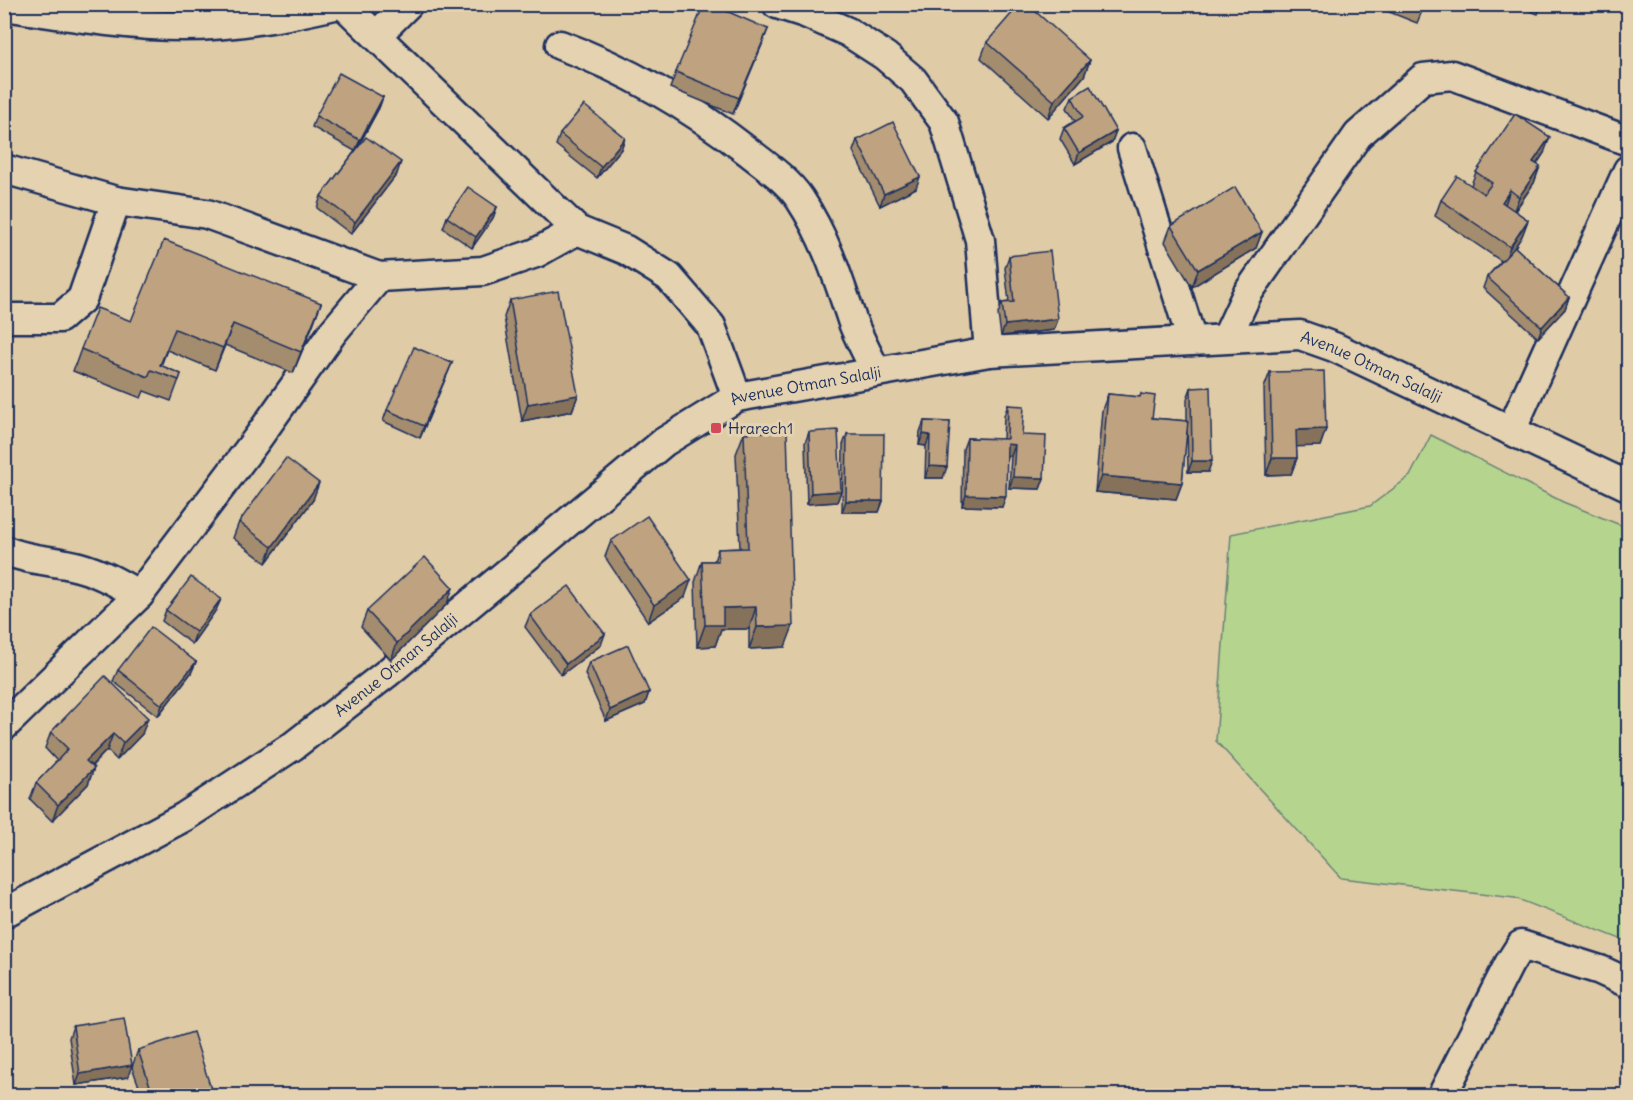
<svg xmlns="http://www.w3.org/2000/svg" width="1633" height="1100" font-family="Delius,sans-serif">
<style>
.green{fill:#b5d58e;stroke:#688276;stroke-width:1.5}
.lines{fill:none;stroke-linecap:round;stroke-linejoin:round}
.minor-casing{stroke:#1b2f5e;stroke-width:33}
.minor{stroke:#e4d2b0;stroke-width:28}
.wall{fill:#a48c6e;stroke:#1b2f5e;stroke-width:1.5}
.shaded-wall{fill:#86725a;stroke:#1b2f5e;stroke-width:1.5}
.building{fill:#bfa380;stroke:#1b2f5e;stroke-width:1.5}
.poi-dot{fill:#d1495b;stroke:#e4d2b0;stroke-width:2}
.labels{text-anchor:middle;stroke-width:6;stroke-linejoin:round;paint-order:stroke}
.street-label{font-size:16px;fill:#1b2f5e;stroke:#e4d2b0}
.poi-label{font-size:16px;fill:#1b2f5e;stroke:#e4d2b0;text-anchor:start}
</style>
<rect width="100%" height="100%" fill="#e0cba7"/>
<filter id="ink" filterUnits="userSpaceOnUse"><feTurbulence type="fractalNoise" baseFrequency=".0167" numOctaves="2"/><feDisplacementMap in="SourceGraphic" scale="12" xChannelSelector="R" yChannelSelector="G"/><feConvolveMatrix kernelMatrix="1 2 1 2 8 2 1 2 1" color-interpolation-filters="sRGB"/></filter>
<g filter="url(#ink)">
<!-- green -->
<polygon class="green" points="1431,435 1563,502 1628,528 1628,942 1515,898 1341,878 1216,741 1231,534 1370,506 1410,476"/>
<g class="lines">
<!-- minor casing -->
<g class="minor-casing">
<g id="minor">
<polyline points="343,4 577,230 626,250 669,277 711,326 737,397"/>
<polyline points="777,4 805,13 848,32 885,56 913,80 944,122 980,240 989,352"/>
<path d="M4,6C63,15 124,26 183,26C236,26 287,16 339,4"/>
<polyline points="377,35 408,4"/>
<path d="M560,45C629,70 692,108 750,153C767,166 788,181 800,199C825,237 838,278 852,320C858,337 868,354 875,370"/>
<polyline points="1132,148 1192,341"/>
<polyline points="4,169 116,201 207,214 379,277 483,271 536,253 577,230"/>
<polyline points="4,318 60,318 82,299 116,201"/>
<polyline points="1227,337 1247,294 1358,135 1423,78 1452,75 1628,141"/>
<polyline points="1511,431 1628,170"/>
<path d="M4,550C29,561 54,560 79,567C101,573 120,584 139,595"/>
<polyline points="4,726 139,595 257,439 333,332 379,277"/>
<path id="s1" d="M4,913L184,817L293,746L386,674L664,442L737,397L989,352L1300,335L1334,347L1628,486"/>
<polyline points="1442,1096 1509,964 1521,945 1600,970 1628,983"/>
</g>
</g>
<!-- minor -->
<use href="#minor" class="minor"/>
</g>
<!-- wall -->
<g class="wall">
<polygon points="1374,4 1425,4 1417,23 1374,6"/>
<polygon points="1513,4 1542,4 1538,14"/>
<polygon points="768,29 733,114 670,88 676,72"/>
<polygon points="987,42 1090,60 1084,76 1048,118 981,58"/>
<polygon points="383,97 379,108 356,151 397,174 351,234 317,208 321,196 355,151 312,127 316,116"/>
<polygon points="1072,97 1112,142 1075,164 1060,139 1064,128 1075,121 1067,108"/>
<polygon points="560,134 625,138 621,149 597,178 556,145"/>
<polygon points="857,140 916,188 880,206 853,151"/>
<polygon points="1544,153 1537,164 1540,166 1534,183 1515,211 1528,220 1522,236 1515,247 1569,297 1565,309 1538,338 1483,288 1487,277 1501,261 1435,216 1441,200 1471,185 1476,172"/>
<polygon points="497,207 493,218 472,248 443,228 447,217"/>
<polygon points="1171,226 1262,232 1256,248 1192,287 1165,242"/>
<polygon points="1009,256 1058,319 1054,330 1001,336 998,314 1002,303 1009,302 1005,268"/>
<polygon points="510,300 578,395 572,411 522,421 504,317"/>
<polygon points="321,303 293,373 225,345 215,370 167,350 161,366 181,374 171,401 144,391 141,398 73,371 81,349 131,321"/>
<polygon points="452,363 420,438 383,421 387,410"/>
<polygon points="1270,372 1326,429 1320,446 1296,446 1297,458 1291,474 1266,475 1264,388"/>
<polygon points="1191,388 1208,472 1188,472 1187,426 1182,483 1176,499 1095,492 1102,410 1108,394 1140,397 1141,394 1152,418 1187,421 1187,399"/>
<polygon points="1008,405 1044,478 1040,489 1009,488 1011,456 1006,456 1002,507 962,506 963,449 967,438 1003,439 1004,416"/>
<polygon points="924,421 950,422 943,478 925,478 926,446 919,445 920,432"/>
<polygon points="809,432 841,491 837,502 807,504 805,443"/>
<polygon points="744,433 785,647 749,649 749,629 721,629 715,646 697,647 695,582 702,561 714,561 718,549 740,548 736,454"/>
<polygon points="847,434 883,501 879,512 842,512 843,445"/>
<polygon points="313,500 266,563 233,538 239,522"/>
<polygon points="611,541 685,597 648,622 605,557"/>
<polygon points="221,599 216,610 192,644 162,621 166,610"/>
<polygon points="447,604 391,660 361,627 367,611"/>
<polygon points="530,615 601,645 561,675 525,627"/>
<polygon points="196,662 191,673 158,716 113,681 118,670"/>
<polygon points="589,662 649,692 645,704 606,721 585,674"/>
<polygon points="51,732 142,734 117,760 107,750 92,766 94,768 88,784 52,821 30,799 36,783 57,761 45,748"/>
<polygon points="73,1026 128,1077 76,1085 69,1038"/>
<polygon points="138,1050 213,1095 142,1095 132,1067"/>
</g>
<!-- shaded-wall -->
<g class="shaded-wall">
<polygon points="768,29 762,45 733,114 739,98"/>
<polygon points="1090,60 1084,76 1048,118 1054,101"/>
<polygon points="383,97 379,108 355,151 360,140"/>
<polygon points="1116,131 1112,142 1075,164 1079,153"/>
<polygon points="1550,137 1544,153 1527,178 1533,162"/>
<polygon points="625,138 621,149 597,178 601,167"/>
<polygon points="401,162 397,174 351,234 355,222"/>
<polygon points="1540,166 1534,183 1513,213 1519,197"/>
<polygon points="920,177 916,188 880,206 884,194"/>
<polygon points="1510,190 1504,207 1502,202"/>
<polygon points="497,207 493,218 472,248 476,237"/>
<polygon points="1528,220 1522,236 1504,263 1510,247"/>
<polygon points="1262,232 1256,248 1192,287 1198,270"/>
<polygon points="1569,297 1565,309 1538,338 1542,327"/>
<polygon points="321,303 313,325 293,373 301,352"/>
<polygon points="1058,319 1054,330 1001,336 1005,325"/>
<polygon points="233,324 225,345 215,370 223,348"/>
<polygon points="452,363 447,375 420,438 424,426"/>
<polygon points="578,395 572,411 522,421 528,404"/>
<polygon points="1326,429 1320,446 1290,447 1296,430"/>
<polygon points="923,434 930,435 926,446 919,445"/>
<polygon points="1007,444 1015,445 1011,456 1002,456"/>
<polygon points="1272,458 1297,458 1291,474 1266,475"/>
<polygon points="1192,461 1212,461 1208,472 1188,472"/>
<polygon points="929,466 947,467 943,478 925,478"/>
<polygon points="1101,476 1182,483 1176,499 1095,492"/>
<polygon points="1013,477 1044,478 1040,489 1009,488"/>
<polygon points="319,483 313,500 266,563 272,547"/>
<polygon points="841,491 837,502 807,504 811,493"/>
<polygon points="966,495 1006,496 1002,507 962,506"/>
<polygon points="846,501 883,501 879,512 842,512"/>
<polygon points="691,580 685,597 648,622 654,605"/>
<polygon points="453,588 447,604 391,660 397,643"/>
<polygon points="221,599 216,610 192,644 196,632"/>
<polygon points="756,607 749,629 721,629 715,646 697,647 705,625 723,608"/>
<polygon points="793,626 785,647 749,649 757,627"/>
<polygon points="605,634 601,645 561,675 566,664"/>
<polygon points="196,662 191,673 158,716 162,705"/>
<polygon points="649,692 645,704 606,721 610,710"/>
<polygon points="148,718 142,734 117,760 123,743"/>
<polygon points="113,734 107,750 80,777 86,761"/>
<polygon points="94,768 88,784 52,821 58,805"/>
<polygon points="132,1065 128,1077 76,1085 80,1074"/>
</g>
<!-- building -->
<g class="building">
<polygon points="704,4 710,4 768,29 739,98 676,72"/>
<polygon points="1020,4 1027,4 1090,60 1054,101 987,42"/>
<polygon points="339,73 383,97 360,140 316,116"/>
<polygon points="1090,86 1116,131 1079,153 1064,128 1083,117 1072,97"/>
<polygon points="584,105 625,138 601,167 560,134"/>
<polygon points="1515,114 1550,137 1533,162 1540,166 1519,197 1510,190 1502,202 1528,220 1510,247 1441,200 1457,176 1484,194 1492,183 1476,172"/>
<polygon points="893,122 920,177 884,194 857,140"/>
<polygon points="366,137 401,162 355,222 321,196"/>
<polygon points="468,187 497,207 476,237 447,217"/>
<polygon points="1235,187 1262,232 1198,270 1171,226"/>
<polygon points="164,240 321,303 301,352 233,324 223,348 175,329 160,365 181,374 179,380 151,370 148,377 81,349 97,308 131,321"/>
<polygon points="1515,247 1569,297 1542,327 1487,277"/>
<polygon points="1050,251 1058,319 1005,325 1002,303 1014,302 1009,256"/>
<polygon points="558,291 578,395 528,404 510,300"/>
<polygon points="414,347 452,363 424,426 387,410"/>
<polygon points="1324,371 1326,429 1296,430 1297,458 1272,458 1270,372"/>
<polygon points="1210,387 1212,461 1192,461 1191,388"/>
<polygon points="1108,394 1140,397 1141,394 1155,396 1152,418 1188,421 1182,483 1101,476"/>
<polygon points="1008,405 1024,406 1022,435 1046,436 1044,478 1013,477 1015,445 1007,444 1006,496 966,495 967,438 1007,439"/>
<polygon points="924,421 950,422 947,467 929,466 930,435 923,434"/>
<polygon points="838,430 841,491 811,493 809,432"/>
<polygon points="787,431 793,626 757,627 756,607 723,608 723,625 705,625 702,561 718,561 718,549 748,548 744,433"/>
<polygon points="847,434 884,434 883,501 846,501"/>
<polygon points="286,458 319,483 272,547 239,522"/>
<polygon points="647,516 691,580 654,605 611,541"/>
<polygon points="425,557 453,588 397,643 367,611"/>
<polygon points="191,577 221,599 196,632 166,610"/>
<polygon points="569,586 605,634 566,664 530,615"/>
<polygon points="151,627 196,662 162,705 118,670"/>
<polygon points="628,645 649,692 610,710 589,662"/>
<polygon points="105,676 148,718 123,743 113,734 86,761 94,768 58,805 36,783 68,749 51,732"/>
<polygon points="124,1018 132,1065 80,1074 73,1026"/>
<polygon points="193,1032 213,1095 153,1095 138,1050"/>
</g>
</g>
<!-- markers -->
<rect class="poi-dot" x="710" y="422" width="12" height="12" rx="3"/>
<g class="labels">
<!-- street labels -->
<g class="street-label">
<text dy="6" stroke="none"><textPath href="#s1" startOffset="1545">Avenue Otman Salalji</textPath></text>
<text dy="6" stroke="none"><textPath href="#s1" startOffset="969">Avenue Otman Salalji</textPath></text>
<text dy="6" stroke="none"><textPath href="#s1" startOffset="465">Avenue Otman Salalji</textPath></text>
</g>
<!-- poi labels -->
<g class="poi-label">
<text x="728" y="434">Hrarech1</text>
</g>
</g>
<!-- margin -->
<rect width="1633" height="1100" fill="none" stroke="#e4d2b0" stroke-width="24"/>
<rect x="12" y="12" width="1609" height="1076" fill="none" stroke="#1b2f5e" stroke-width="2" filter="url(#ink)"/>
</svg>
